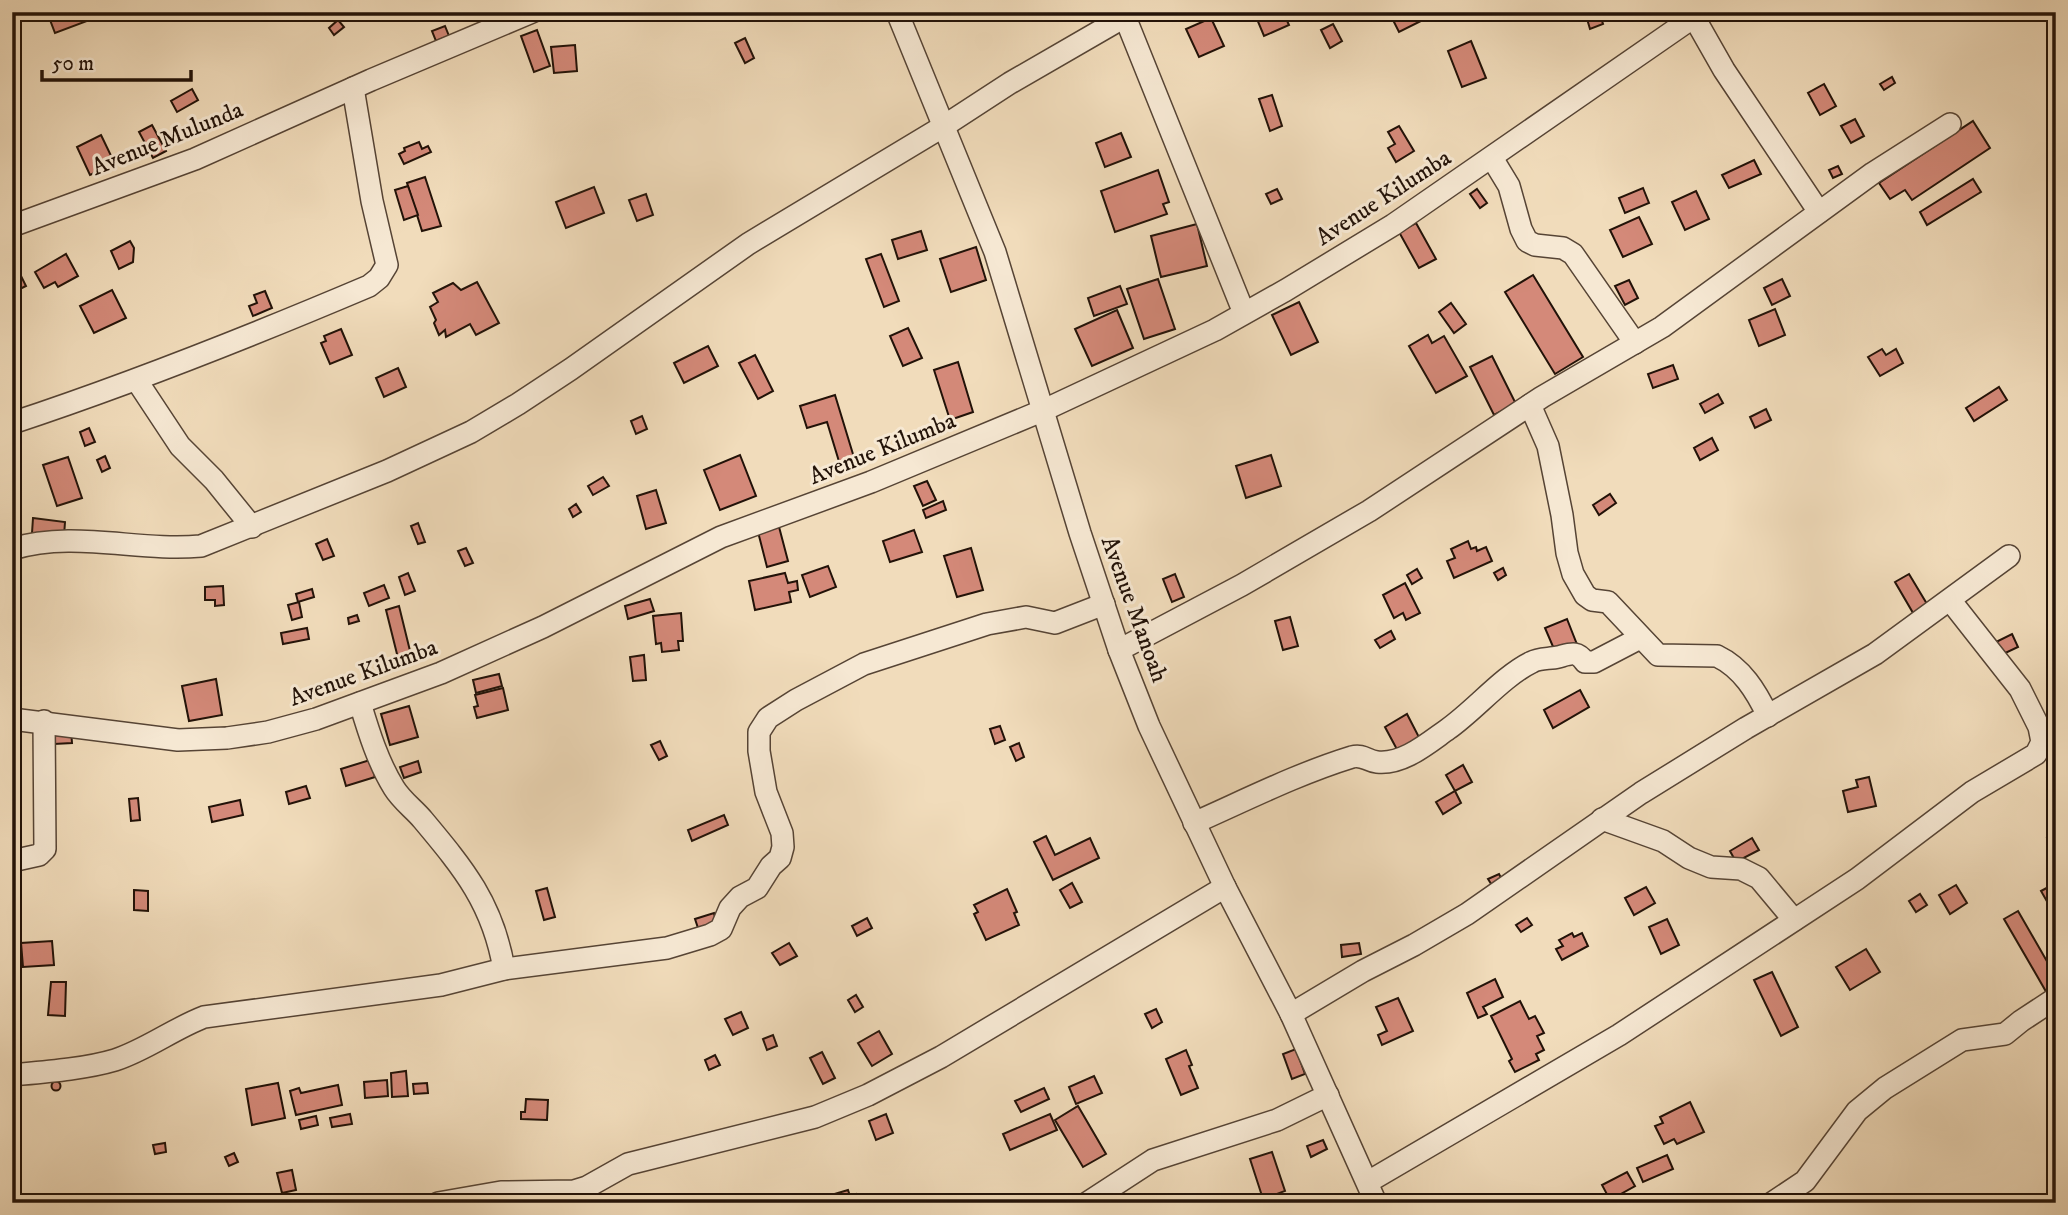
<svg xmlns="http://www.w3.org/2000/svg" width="2068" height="1215" font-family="'IM FELL DW Pica',serif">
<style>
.building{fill:#d48979;stroke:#221208;stroke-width:2}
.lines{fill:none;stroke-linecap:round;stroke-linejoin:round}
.street-casing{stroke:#564435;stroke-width:24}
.street{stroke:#f6e8d3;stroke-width:21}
.labels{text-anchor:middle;stroke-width:6;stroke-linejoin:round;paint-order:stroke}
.street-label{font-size:24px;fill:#221208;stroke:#f6e8d3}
</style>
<rect width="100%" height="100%" fill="#f1dcbb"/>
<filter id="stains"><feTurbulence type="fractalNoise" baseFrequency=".00286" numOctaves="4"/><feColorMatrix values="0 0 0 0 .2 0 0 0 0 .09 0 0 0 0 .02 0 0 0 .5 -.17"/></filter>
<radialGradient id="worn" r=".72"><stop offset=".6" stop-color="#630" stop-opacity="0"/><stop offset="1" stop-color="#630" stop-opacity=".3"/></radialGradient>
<!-- building -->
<g class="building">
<polygon points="47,12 93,12 95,18 55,33"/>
<polygon points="1254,12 1283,12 1289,25 1264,36"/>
<polygon points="1380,12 1434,12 1435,14 1399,32 1391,16 1384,20"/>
<polygon points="1585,12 1599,12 1603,24 1590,29"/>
<polygon points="1211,18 1224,46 1199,57 1186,29"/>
<polygon points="338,20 344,27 334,35 329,28"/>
<polygon points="1333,24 1342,41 1330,48 1321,30"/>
<polygon points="445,26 449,36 436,41 432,31"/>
<polygon points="537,30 550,66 534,72 521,36"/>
<polygon points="745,38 754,58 745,63 735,43"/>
<polygon points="1471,41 1486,78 1462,87 1448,51"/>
<polygon points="575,45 577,71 554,73 551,47"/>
<polygon points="1892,77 1895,83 1884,90 1880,84"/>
<polygon points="1824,84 1836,106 1820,115 1808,93"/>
<polygon points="192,89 198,100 177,112 171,101"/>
<polygon points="1272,95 1282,126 1270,131 1259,99"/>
<polygon points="1855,119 1864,136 1851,143 1841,126"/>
<polygon points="1973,121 1990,148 1912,200 1905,190 1890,199 1879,183"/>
<polygon points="152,125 166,151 153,158 139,132"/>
<polygon points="1399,126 1414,151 1396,162 1388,148 1395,144 1388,132"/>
<polygon points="1121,133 1131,157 1105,167 1096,143"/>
<polygon points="101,135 115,164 90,175 77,147"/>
<polygon points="419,142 422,149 428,146 431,152 404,164 399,154 405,151 404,148"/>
<polygon points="1754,160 1761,174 1729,188 1722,175"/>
<polygon points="1838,166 1842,174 1833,178 1829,170"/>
<polygon points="1158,170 1169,202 1163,204 1167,214 1115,232 1101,191"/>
<polygon points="425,177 441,226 422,231 407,183"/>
<polygon points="1973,179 1981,192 1927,225 1920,212"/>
<polygon points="408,186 418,215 404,220 395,190"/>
<polygon points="594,187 604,213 566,228 556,202"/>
<polygon points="1643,188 1649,203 1625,213 1619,198"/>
<polygon points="1277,189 1282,199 1271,204 1266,194"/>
<polygon points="1477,189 1487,203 1480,208 1470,194"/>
<polygon points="1696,191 1709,219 1685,230 1672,202"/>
<polygon points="646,194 653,215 637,221 629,200"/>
<polygon points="1639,217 1652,244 1623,257 1610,230"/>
<polygon points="1416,223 1436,259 1419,268 1399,232"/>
<polygon points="1197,224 1207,266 1161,277 1151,236"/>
<polygon points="921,231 927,250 898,259 892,240"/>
<polygon points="130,241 134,248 133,262 119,269 111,251"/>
<polygon points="976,247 986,280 951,292 940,259"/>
<polygon points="66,254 78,276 58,287 55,282 44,288 35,272"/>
<polygon points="881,254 899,301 884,307 866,259"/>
<polygon points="17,268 26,286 12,293 12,270"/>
<polygon points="1533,275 1583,357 1555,374 1505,292"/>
<polygon points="1158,279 1175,329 1144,339 1127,289"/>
<polygon points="1782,279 1790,296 1772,305 1764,288"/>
<polygon points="1629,280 1638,298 1625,305 1615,286"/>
<polygon points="477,282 499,323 476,335 470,324 446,337 445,330 439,335 434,323 436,320 430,307 438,302 433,293 453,283 461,290"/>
<polygon points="1120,286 1127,304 1094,316 1088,298"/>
<polygon points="112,290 126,318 94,333 80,306"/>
<polygon points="265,291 272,308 253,316 249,306 257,303 254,295"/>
<polygon points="1299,302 1318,342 1291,355 1272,315"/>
<polygon points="1451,303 1466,324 1454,333 1439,312"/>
<polygon points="1775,309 1785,335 1759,346 1749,320"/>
<polygon points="1117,310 1133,348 1092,366 1075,329"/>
<polygon points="908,328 922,358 903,366 890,336"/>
<polygon points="341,329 352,355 330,364 321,343 326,341 324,336"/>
<polygon points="1428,335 1432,343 1444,336 1467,376 1436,393 1409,346"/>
<polygon points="708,346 718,366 684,383 674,363"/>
<polygon points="1882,349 1886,355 1896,349 1903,363 1880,376 1868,357"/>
<polygon points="755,355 773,391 758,399 739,363"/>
<polygon points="1492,356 1516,404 1494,415 1470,367"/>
<polygon points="958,362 973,412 950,420 934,370"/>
<polygon points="1673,365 1678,379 1653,388 1648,374"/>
<polygon points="398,368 406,387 384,397 376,378"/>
<polygon points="1999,387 2007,400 1974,421 1966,408"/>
<polygon points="1718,394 1723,403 1705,413 1700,404"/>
<polygon points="835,395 856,464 841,468 827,422 807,428 800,406"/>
<polygon points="1766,409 1771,420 1755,428 1750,417"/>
<polygon points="642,416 647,429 636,434 631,421"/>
<polygon points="89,428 95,442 85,446 80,432"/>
<polygon points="1712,438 1718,450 1700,460 1694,448"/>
<polygon points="740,455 756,496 720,510 704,470"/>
<polygon points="1271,455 1281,486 1246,498 1236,466"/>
<polygon points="105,456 110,468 102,472 97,460"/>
<polygon points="68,457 82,498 57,506 43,465"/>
<polygon points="603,477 609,486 593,495 588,486"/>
<polygon points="927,481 936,500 923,506 914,486"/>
<polygon points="656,490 666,523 646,529 637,496"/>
<polygon points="1610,494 1616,503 1599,515 1593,505"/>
<polygon points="943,501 946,510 926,518 923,510"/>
<polygon points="576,504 581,512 573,517 569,509"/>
<polygon points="33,518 65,522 64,536 32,533"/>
<polygon points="418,523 425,542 418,544 411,526"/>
<polygon points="778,523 788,561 767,567 757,528"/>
<polygon points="914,530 922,552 890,562 883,541"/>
<polygon points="327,539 334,556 323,560 316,544"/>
<polygon points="1468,541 1471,549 1476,547 1477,551 1486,547 1492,561 1454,578 1447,561 1455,558 1451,549"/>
<polygon points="466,548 473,563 465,566 458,551"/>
<polygon points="971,548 983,590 957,597 944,556"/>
<polygon points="828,566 836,587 810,597 802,575"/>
<polygon points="1503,568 1506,575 1498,580 1494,573"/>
<polygon points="1417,569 1422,578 1412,584 1407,575"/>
<polygon points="408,573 415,591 405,595 399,577"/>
<polygon points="785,573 788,583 797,581 798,590 789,592 791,602 755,610 749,581"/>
<polygon points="1175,574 1184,597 1172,602 1163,579"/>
<polygon points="1909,574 1930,609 1916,618 1895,582"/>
<polygon points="1405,583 1420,613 1406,620 1403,613 1394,618 1383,595"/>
<polygon points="384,585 389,598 369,606 364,593"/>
<polygon points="223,586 224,605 215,606 215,600 205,600 205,587"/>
<polygon points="312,589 314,597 298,602 296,594"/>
<polygon points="650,599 654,611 628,619 625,606"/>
<polygon points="299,602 302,617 292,620 288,605"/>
<polygon points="399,606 412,659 399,662 386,610"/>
<polygon points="681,613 683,641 678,641 679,650 662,652 661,643 656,644 653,616"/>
<polygon points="357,615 359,621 349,624 348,618"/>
<polygon points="1290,617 1298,646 1283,650 1275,621"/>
<polygon points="1567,619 1578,647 1557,656 1545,628"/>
<polygon points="307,628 309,639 283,644 281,633"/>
<polygon points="1391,631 1395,639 1380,648 1375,640"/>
<polygon points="2012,634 2018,647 1999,656 1992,644"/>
<polygon points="644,655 646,680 633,681 630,657"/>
<polygon points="499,674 502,686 476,693 473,680"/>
<polygon points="216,679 222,715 189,721 182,686"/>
<polygon points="503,688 508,710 477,718 474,707 478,706 475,695"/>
<polygon points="1580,690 1589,707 1553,728 1544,710"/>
<polygon points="409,706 418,737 390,745 381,714"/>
<polygon points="1407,714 1423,745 1401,757 1385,727"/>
<polygon points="1000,726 1005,740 995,744 990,729"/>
<polygon points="71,730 72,743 54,744 53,732"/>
<polygon points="660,741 667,756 659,760 651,745"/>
<polygon points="1019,743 1024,757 1016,761 1010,747"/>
<polygon points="370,760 375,777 346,786 341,769"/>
<polygon points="418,761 421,772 404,778 400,767"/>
<polygon points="1463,765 1472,782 1455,791 1446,775"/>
<polygon points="1869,777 1876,806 1848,812 1843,791 1858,787 1856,780"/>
<polygon points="306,786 310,798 289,804 286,792"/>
<polygon points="1455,791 1461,803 1443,814 1436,802"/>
<polygon points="138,798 140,820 131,821 129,799"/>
<polygon points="240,800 243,815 212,822 209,807"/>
<polygon points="724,815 728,825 692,841 688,830"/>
<polygon points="1046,836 1055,855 1090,838 1099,858 1053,880 1034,842"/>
<polygon points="2056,836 2056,857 2052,858 2047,838"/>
<polygon points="1752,838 1759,850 1736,862 1730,851"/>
<polygon points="1499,874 1503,882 1493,887 1488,879"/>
<polygon points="1072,883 1082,902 1070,908 1060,890"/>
<polygon points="2056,883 2056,901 2049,905 2041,891"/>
<polygon points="1956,885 1967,903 1950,914 1939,895"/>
<polygon points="1646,887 1655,903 1634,915 1625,898"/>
<polygon points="547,888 555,917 544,920 536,891"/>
<polygon points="1007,889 1017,912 1014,913 1019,925 986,940 974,914 978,912 974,905"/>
<polygon points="134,890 148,891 148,911 134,910"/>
<polygon points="1920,894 1927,905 1916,912 1909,901"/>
<polygon points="2018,911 2056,977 2056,990 2048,995 2004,919"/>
<polygon points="714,913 717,925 699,931 695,919"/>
<polygon points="867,918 872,928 857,936 852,926"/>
<polygon points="1527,918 1532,925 1521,932 1516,925"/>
<polygon points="1667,919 1679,945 1661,954 1649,927"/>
<polygon points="1572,933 1574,937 1582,933 1588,946 1562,960 1556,949 1563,946 1559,940"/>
<polygon points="52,941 54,965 23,967 21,943"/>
<polygon points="789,943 797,956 780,965 772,953"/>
<polygon points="1359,943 1361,954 1342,957 1341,945"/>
<polygon points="1866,949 1880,972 1850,990 1836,967"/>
<polygon points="1772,972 1798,1027 1781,1036 1754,980"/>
<polygon points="1495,979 1503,997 1483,1007 1487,1014 1478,1018 1467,993"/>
<polygon points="51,982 66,982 65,1016 48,1015"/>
<polygon points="856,995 863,1007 855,1012 848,1000"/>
<polygon points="1398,998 1413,1031 1382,1045 1378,1035 1387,1031 1376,1007"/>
<polygon points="1520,1001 1529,1019 1535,1016 1544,1033 1537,1036 1544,1050 1536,1054 1539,1060 1515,1072 1509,1061 1512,1059 1491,1016"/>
<polygon points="1156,1009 1162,1022 1152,1028 1145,1014"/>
<polygon points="741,1012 748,1028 733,1035 725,1019"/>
<polygon points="879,1031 892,1054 872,1066 858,1043"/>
<polygon points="773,1035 777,1046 767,1050 763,1039"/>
<polygon points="1296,1049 1305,1074 1292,1079 1283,1054"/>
<polygon points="1186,1050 1192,1065 1189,1066 1198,1088 1181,1095 1166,1059"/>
<polygon points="822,1052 835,1078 823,1084 810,1058"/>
<polygon points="715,1055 720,1065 709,1070 705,1060"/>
<polygon points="406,1071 408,1096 392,1097 391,1073"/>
<polygon points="1094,1076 1102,1093 1076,1104 1069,1087"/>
<polygon points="387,1080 388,1096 365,1098 364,1082"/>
<circle cx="56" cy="1086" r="4.5"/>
<polygon points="278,1083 285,1118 252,1125 246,1089"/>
<polygon points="427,1083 428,1093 414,1094 413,1084"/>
<polygon points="338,1085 342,1105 296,1115 290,1091 299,1088 301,1093"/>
<polygon points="1044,1088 1049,1099 1021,1112 1015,1101"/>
<polygon points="526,1099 548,1100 547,1120 521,1119 521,1112 525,1112"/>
<polygon points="1690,1102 1704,1132 1677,1144 1674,1139 1664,1144 1655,1126 1663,1123 1660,1117"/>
<polygon points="1078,1106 1106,1154 1083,1167 1055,1120"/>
<polygon points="350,1114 352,1124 332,1127 330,1118"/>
<polygon points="886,1114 893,1133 876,1140 869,1121"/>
<polygon points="1050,1114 1057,1130 1010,1150 1003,1134"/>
<polygon points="316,1116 318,1125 301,1129 299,1120"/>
<polygon points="1323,1140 1327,1149 1311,1157 1307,1146"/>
<polygon points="165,1143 166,1152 155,1154 153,1145"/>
<polygon points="1272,1152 1285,1191 1263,1199 1250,1159"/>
<polygon points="234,1153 238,1162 229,1166 225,1157"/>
<polygon points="1667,1155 1673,1169 1643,1182 1637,1168"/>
<polygon points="292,1170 296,1190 282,1193 277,1173"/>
<polygon points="1627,1172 1635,1186 1610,1200 1602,1185"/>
<polygon points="848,1190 850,1196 856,1194 859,1203 822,1203 821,1198"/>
</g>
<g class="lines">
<!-- street casing -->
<g class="street-casing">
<g id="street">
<polyline points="897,12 995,252 1080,533 1119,650 1149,726 1225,887 1291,1014 1376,1203"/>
<polyline points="1691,12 1724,70 1819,212"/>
<polyline points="1125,17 1244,313"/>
<polyline points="1492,158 1509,186 1521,229 1527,241 1535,245 1563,248 1573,254 1635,343"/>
<polyline points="12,226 195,159 371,80 532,12"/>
<polyline points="137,381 180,446 214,480 252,527"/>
<path d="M1530,405L1548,446L1562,515L1567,553L1573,574L1585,595L1592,600L1608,602L1658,655L1717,656C1742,668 1756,691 1768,716"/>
<path d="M12,423C133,383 251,336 369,286L379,278L387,265L372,201L353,88"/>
<path d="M12,549C75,530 138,552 201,546L387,471L471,432L518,404L571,369L748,244L944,126L1010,83L1133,12"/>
<polyline points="1119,650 1242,585 1369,511 1542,397 1662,327 1873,173 1950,124"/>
<path d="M360,703C369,733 378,762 394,788C402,801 414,809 423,820C464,869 493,904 504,969"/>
<polyline points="12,719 178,740 227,738 268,732 316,719 441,673 543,627 721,537 871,482 1044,410 1215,330 1286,290 1393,225 1701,12"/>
<polyline points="1602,819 1663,841 1689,858 1711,867 1741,869 1759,878 1794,920"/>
<path d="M1194,823C1246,800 1297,774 1352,757C1363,754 1367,761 1377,762C1403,765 1428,743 1448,729C1475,710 1503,676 1532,662C1539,658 1550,659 1558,657C1570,654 1577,650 1585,662H1594L1640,638"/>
<polyline points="12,861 39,855 45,849 44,721"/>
<polyline points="1291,1014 1363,971 1414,945 1467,914 1641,793 1746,728 1875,654 2009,556"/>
<path d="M12,1075C44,1072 85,1069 115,1060C146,1050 173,1029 204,1017L441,985L504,969L667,948L710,935L721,929L730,908L740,897L757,888L771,866L780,858L783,847L782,833L766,792L759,751V732L768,718L796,700L864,664L987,624L1026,617L1055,623L1104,604"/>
<polyline points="1368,1182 1619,1035 1857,879 1972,792 2036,754 2042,742 2039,727 2020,689 1950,600"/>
<polyline points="438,1203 501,1192 574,1191 587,1187 628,1164 815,1117 868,1095 941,1057 1225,887"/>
<polyline points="1087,1203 1153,1160 1277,1120 1328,1095"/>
<polyline points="1772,1203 1805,1181 1857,1111 1885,1088 1962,1040 2005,1034 2021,1021 2056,998"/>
</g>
</g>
<!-- street -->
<use href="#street" class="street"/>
</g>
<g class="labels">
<!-- street labels -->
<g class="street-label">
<text transform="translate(167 138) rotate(-22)" y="8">Avenue Mulunda</text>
<text transform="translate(1383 197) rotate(-33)" y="8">Avenue Kilumba</text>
<text transform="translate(882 448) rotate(-22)" y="8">Avenue Kilumba</text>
<text transform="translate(1135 609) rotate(70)" y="8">Avenue Manoah</text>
<text transform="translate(363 672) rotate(-20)" y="8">Avenue Kilumba</text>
</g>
</g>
<!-- margin -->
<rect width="2068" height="1215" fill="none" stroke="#f1dcbb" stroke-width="42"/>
<rect x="14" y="14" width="2040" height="1187" fill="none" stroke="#221208" stroke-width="3.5"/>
<rect x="21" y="21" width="2026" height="1173" fill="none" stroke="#221208" stroke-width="2"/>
<!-- scale -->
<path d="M42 70v10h149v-10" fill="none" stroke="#221208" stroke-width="3.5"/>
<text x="52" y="70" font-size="21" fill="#221208" stroke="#f6e8d3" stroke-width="5" paint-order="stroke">50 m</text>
<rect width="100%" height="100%" filter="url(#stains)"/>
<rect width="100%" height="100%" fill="url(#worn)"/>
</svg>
